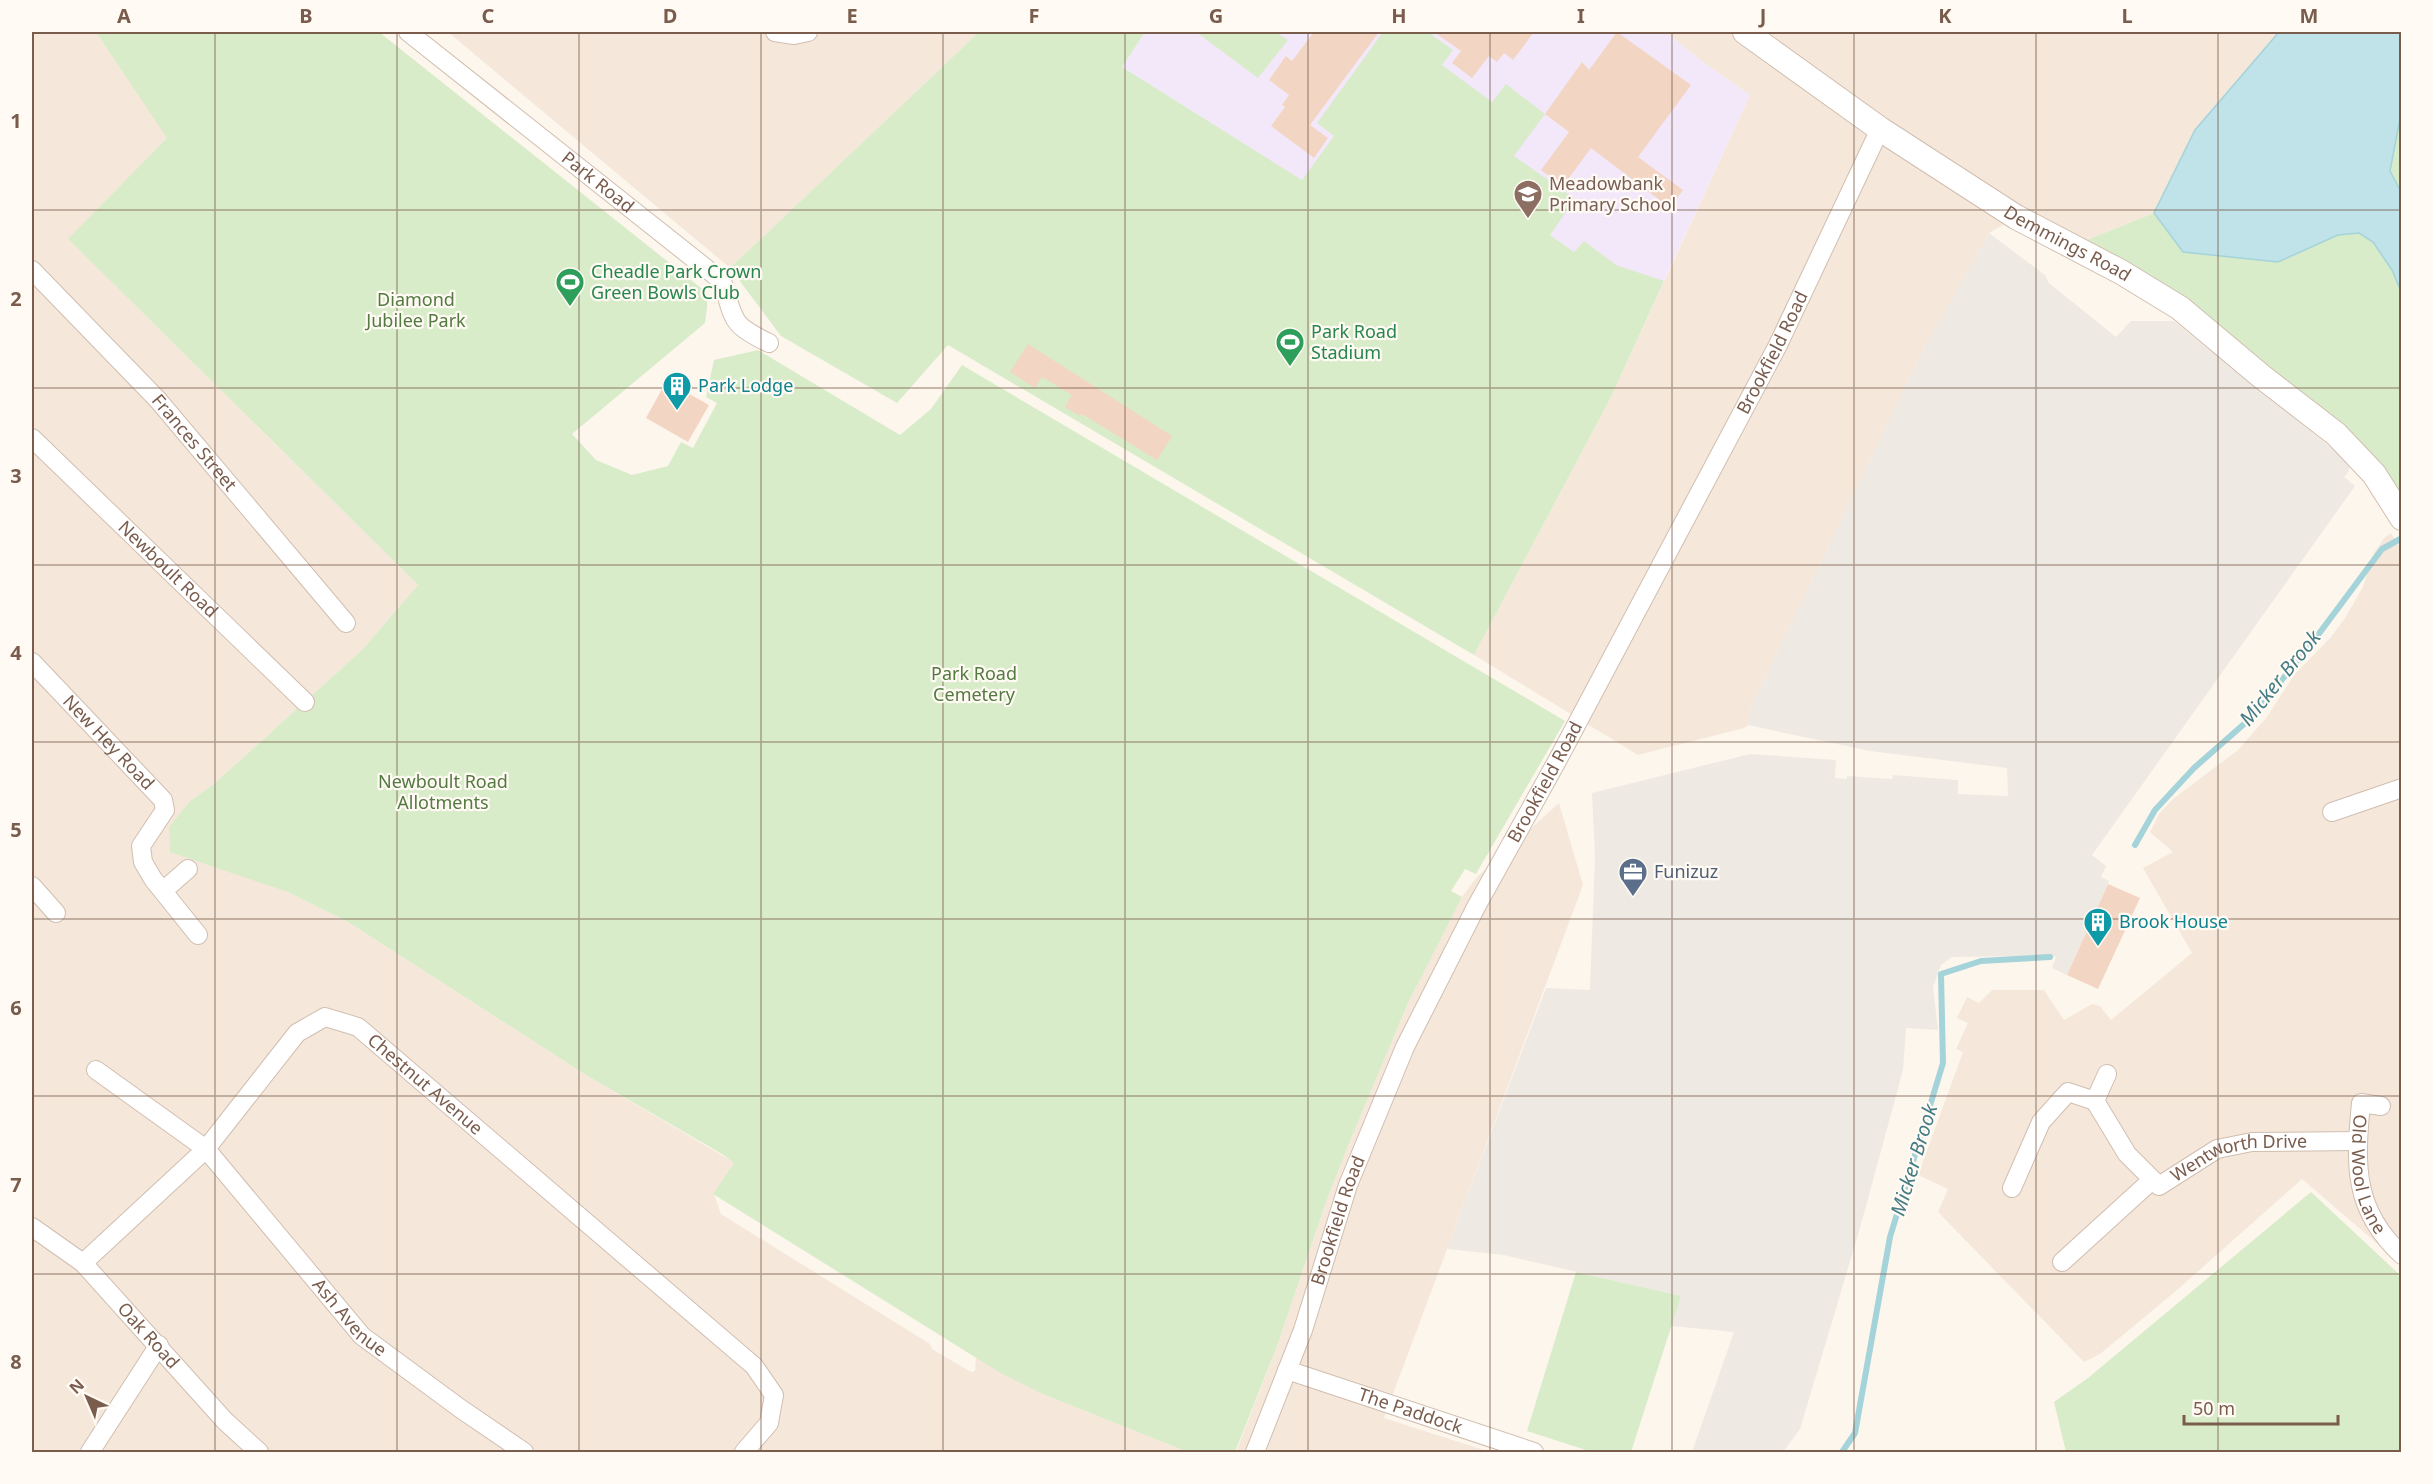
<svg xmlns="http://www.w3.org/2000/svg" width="2433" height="1484" font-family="'Noto Sans',sans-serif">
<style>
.residential{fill:#f5e8da}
.industrial{fill:#efe9e4}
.education{fill:#f3e8fa}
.green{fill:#d8ecc9}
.water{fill:#bfe3e8;stroke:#a5d3da;stroke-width:1.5}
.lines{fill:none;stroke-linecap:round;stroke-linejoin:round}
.stream{stroke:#a5d3da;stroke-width:6}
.building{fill:#f3d5c3}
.minor-casing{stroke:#d1beb0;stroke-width:20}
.tertiary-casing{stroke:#d1beb0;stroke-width:26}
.minor{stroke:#fff;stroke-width:18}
.tertiary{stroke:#fff;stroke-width:24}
.grid{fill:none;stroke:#7a5c4d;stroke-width:1.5;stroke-opacity:0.55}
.labels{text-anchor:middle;stroke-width:4.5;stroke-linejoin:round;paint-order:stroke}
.street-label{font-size:18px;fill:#7a5c4d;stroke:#fffaf3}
.education-label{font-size:18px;fill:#785e54;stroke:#fffaf3;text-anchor:start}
.leisure-label{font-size:18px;fill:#27864d;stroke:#fffaf3;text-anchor:start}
.park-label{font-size:18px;fill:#537a41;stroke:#fffaf3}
.culture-label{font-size:18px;fill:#0d838f;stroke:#fffaf3;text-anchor:start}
.service-label{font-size:18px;fill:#4e5e75;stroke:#fffaf3;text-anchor:start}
.water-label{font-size:20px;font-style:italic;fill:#437c86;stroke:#fffaf3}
.neatline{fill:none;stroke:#7a5c4d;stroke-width:2}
.grid-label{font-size:20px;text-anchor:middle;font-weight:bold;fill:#7a5c4d}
</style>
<rect width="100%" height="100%" fill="#fdf6ec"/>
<!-- residential -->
<g class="residential">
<polygon points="32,32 96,32 168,138 69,240 418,585 363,649 215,783 190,801 267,884 288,892 348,922 586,1075 735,1163 714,1194 721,1214 930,1344 932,1349 971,1372 975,1371 976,1357 1043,1394 1188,1452 32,1452"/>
<polygon points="448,32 979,32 730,268"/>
<polygon points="1666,32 2279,32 2195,130 2154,213 2072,246 2017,217 1989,233 1924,348 1751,707 1748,725 1744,728 1638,755 1474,655 1611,397 1750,95 1704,63"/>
<polygon points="2391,533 2402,551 2401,1264 2302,1179 2177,1290 2100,1354 2084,1362 1938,1212 1948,1189 1918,1175 1963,1052 1956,1049 1968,1023 1957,1018 1967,997 1979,1003 1992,990 2044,990 2064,1020 2092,1004 2100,1006 2111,1020 2192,953 2143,868 2173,852 2150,832 2159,814 2173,799 2238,750 2267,717 2294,675 2331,637 2345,618 2363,587 2374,553 2384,538"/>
<polygon points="1559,803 1583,885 1384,1418 1490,1452 1236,1452 1277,1346 1326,1202 1352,1136 1408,1003 1440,938 1462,897 1476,878"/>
</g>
<!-- industrial -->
<polygon class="industrial" points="1989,233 2045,275 2049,283 2116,337 2131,321 2174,321 2344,458 2349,464 2349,471 2344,477 2355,486 2092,855 2106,866 2101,877 2109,881 2067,975 2052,968 2056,957 2041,956 1952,957 1941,965 1933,987 1938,1030 1906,1028 1903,1070 1860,1228 1800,1429 1783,1452 1692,1452 1734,1332 1671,1326 1680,1296 1504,1255 1447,1249 1546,988 1590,990 1595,856 1592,793 1750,754 1836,760 1835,778 1847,779 1847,776 1892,779 1893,775 1958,780 1958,794 2008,796 2007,768 1870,751 1748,725 1751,707 1924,348"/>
<!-- education -->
<polygon class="education" points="1145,32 1666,32 1704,63 1750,95 1618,380 1122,67"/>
<!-- green -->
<g class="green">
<path d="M96,32H379L701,288C711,299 706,310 705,323L572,434L596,460L632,475L668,466L681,442L693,448L717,403L706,397L714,360L758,350L900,435L931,409L962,365L1565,721L1476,874L1465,869L1451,891L1462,897L1408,1003L1352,1136L1326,1202L1277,1346L1235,1452H1188L1043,1394L999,1372L713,1194L734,1163L722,1154L586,1075L348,922L288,892L170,852L169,827L190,801L215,783L363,649L418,585L68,239L167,138Z"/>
<polygon points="979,32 1145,32 1122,67 1302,180 1334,136 1317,123 1383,32 1428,32 1453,50 1442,65 1492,102 1506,84 1545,114 1514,156 1575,199 1550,235 1574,252 1584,241 1616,265 1664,281 1611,397 1474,655 948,345 897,403 781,336 730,268"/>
<polygon points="1196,32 1276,32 1288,40 1258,78"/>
<polygon points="2401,114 2401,192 2390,171"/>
<polygon points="2154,213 2184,252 2278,262 2338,235 2359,233 2373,242 2392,270 2401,291 2401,518 2336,434 2072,246"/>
<polygon points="2311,1192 2401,1276 2401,1452 2066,1452 2054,1402 2088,1378"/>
<polygon points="1576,1272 1681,1296 1631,1452 1592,1452 1527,1431"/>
</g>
<!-- water -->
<polygon class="water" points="2279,32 2401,32 2401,114 2390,171 2401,192 2401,291 2392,270 2373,242 2359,233 2338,235 2278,262 2183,252 2154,213 2195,130"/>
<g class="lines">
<!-- stream -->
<g class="stream">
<polyline points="2135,845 2155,810 2194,768 2252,717 2318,635 2382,549 2402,538"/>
<polyline points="1842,1452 1855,1433 1890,1237 1943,1063 1941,974 1981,961 2050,957"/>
</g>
</g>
<!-- building -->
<g class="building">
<polygon points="1314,32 1379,32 1310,125 1328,138 1314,158 1271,126 1285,107 1282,105 1289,95 1269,80 1286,56 1292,61"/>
<polygon points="1434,32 1534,32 1513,60 1504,53 1497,62 1489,56 1472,78 1452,63 1461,51"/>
<polygon points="1617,32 1691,85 1638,157 1683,190 1670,208 1591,148 1563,186 1541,170 1569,132 1545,114 1582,62 1589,70"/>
<polygon points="1028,344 1172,436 1157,460 1082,414 1080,416 1065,407 1072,395 1042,377 1035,388 1010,372"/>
<polygon points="662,389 679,399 684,391 709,405 688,442 646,418"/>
<polygon points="2108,884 2140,898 2098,989 2067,975"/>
</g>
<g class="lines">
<!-- minor casing -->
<g class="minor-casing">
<g id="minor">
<path id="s1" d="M408,32L722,281C735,320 729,324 769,343"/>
<polyline points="775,32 794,35 808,32"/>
<path id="s2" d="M32,270L158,400L346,623"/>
<path id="s3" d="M32,438L305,702"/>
<path id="s4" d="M32,662L163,800L165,810L141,846L143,862L153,879L198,935"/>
<polyline points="2332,812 2402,788"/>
<polyline points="32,886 56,913"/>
<polyline points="163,891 188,869"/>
<path id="s5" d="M96,1070L206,1149L362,1336L461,1409L524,1452"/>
<path id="s6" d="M2095,1101L2127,1154L2159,1186L2217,1149L2252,1142L2358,1141"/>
<path id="s7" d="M2381,1106L2361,1103C2355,1165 2353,1210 2402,1255"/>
<polyline points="2012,1188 2041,1122 2068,1092 2095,1101 2107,1074"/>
<path id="s8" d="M32,1227L83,1263L225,1421L259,1452"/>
<polyline points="2062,1262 2152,1180"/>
<path id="s9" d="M83,1263L206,1149L297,1033L325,1017L358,1027L754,1366L774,1395L769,1423L744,1452"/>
<path id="s10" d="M1287,1370L1534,1452"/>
<polyline points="90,1452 159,1345"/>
<path id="s11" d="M1255,1452L1303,1330L1348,1185L1405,1047L1476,907L1556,763L1778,345L1880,129"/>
</g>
</g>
<!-- tertiary casing -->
<g class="tertiary-casing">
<g id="tertiary">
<path id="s12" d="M1745,32L1880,129L2016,217L2121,272L2180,308L2261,376L2336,434L2374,474L2402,518"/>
</g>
</g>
<!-- minor -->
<use href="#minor" class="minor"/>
<!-- tertiary -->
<use href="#tertiary" class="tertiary"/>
</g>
<!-- grid -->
<path class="grid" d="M215,32V1452M397,32V1452M579,32V1452M761,32V1452M943,32V1452M1125,32V1452M1308,32V1452M1490,32V1452M1672,32V1452M1854,32V1452M2036,32V1452M2218,32V1452M32,210H2402M32,388H2402M32,565H2402M32,742H2402M32,919H2402M32,1096H2402M32,1274H2402"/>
<!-- icons -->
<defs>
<g id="school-pin" transform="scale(1.5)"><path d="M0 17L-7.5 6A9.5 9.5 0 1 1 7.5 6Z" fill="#8d6e63" stroke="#fffaf3"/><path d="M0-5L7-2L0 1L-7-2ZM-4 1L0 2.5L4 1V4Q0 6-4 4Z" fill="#fff"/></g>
<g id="stadium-pin" transform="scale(1.5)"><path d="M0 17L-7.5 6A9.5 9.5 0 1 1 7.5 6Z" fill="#2e9e5b" stroke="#fffaf3"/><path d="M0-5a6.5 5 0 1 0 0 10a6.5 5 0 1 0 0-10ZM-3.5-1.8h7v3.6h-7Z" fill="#fff"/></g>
<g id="building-pin" transform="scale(1.5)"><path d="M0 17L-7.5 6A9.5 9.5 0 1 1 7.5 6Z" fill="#0f9aa8" stroke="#fffaf3"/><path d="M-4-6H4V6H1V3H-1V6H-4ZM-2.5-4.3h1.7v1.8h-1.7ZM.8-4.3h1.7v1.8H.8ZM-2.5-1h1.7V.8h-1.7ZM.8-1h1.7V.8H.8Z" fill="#fff"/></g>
<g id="office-pin" transform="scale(1.5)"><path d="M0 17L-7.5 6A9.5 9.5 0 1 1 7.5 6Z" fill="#5c6f8a" stroke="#fffaf3"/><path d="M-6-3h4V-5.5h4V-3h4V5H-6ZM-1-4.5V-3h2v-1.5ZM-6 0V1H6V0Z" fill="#fff"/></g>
</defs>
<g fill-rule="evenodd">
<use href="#school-pin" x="1528" y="194"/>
<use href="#stadium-pin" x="570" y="282"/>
<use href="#stadium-pin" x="1290" y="342"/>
<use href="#building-pin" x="677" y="386"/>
<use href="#office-pin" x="1633" y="872"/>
<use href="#building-pin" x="2098" y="922"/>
</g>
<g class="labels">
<!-- street labels -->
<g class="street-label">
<text dy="6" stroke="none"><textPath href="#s1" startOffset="242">Park Road</textPath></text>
<text dy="6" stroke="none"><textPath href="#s12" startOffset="386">Demmings Road</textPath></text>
<text dy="6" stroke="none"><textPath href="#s11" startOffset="1218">Brookfield Road</textPath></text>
<text dy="6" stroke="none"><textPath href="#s2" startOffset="237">Frances Street</textPath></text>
<text dy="6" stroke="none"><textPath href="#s3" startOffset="189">Newboult Road</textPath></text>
<text dy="6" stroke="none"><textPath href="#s4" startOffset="111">New Hey Road</textPath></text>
<text dy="6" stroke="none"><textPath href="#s11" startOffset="732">Brookfield Road</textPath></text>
<text dy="6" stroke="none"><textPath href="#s9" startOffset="470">Chestnut Avenue</textPath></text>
<text dy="6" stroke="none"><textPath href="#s6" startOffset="195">Wentworth Drive</textPath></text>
<text dy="6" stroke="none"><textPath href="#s7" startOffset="93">Old Wool Lane</textPath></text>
<text dy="6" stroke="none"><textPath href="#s11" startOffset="246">Brookfield Road</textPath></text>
<text dy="6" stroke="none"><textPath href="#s5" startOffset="357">Ash Avenue</textPath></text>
<text dy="6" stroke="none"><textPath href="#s8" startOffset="160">Oak Road</textPath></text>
<text dy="6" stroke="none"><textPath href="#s10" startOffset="130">The Paddock</textPath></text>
</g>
<!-- education labels -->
<g class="education-label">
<text x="1549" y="190">Meadowbank<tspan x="1549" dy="21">Primary School</tspan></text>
</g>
<!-- leisure labels -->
<g class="leisure-label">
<text x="591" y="278">Cheadle Park Crown<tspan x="591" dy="21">Green Bowls Club</tspan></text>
<text x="1311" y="338">Park Road<tspan x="1311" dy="21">Stadium</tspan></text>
</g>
<!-- park labels -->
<g class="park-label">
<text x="416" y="306">Diamond<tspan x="416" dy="21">Jubilee Park</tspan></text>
<text x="974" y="680">Park Road<tspan x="974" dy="21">Cemetery</tspan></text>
<text x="443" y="788">Newboult Road<tspan x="443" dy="21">Allotments</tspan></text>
</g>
<!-- culture labels -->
<g class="culture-label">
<text x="698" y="392">Park Lodge</text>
<text x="2119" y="928">Brook House</text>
</g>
<!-- service labels -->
<g class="service-label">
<text x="1654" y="878">Funizuz</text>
</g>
<!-- water labels -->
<g class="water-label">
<text transform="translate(2280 678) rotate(-51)" y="7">Micker Brook</text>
<text transform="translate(1914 1160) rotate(-73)" y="7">Micker Brook</text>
</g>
</g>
<!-- border -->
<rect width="2433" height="1484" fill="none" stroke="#fffaf3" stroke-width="66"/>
<!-- north arrow -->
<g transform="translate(87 1397) rotate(316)" stroke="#fffaf3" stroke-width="4.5" paint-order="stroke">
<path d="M0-4.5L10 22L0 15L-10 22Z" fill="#7a5c4d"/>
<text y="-9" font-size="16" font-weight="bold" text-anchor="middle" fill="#7a5c4d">N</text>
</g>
<!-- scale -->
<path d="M2184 1415v9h154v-9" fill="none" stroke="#7a5c4d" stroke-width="3"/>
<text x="2193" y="1415" font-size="18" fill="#7a5c4d" stroke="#fffaf3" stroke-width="4.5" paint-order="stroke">50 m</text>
<rect x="33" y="33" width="2367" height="1418" class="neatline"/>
<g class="grid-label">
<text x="124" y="23">A</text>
<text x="306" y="23">B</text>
<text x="488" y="23">C</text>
<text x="670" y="23">D</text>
<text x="852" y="23">E</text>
<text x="1034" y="23">F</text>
<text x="1216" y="23">G</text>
<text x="1399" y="23">H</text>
<text x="1581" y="23">I</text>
<text x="1763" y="23">J</text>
<text x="1945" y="23">K</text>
<text x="2127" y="23">L</text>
<text x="2309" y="23">M</text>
<text x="16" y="128">1</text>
<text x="16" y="306">2</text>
<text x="16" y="483">3</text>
<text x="16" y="660">4</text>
<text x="16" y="837">5</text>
<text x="16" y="1015">6</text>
<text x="16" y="1192">7</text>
<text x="16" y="1369">8</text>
</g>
</svg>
